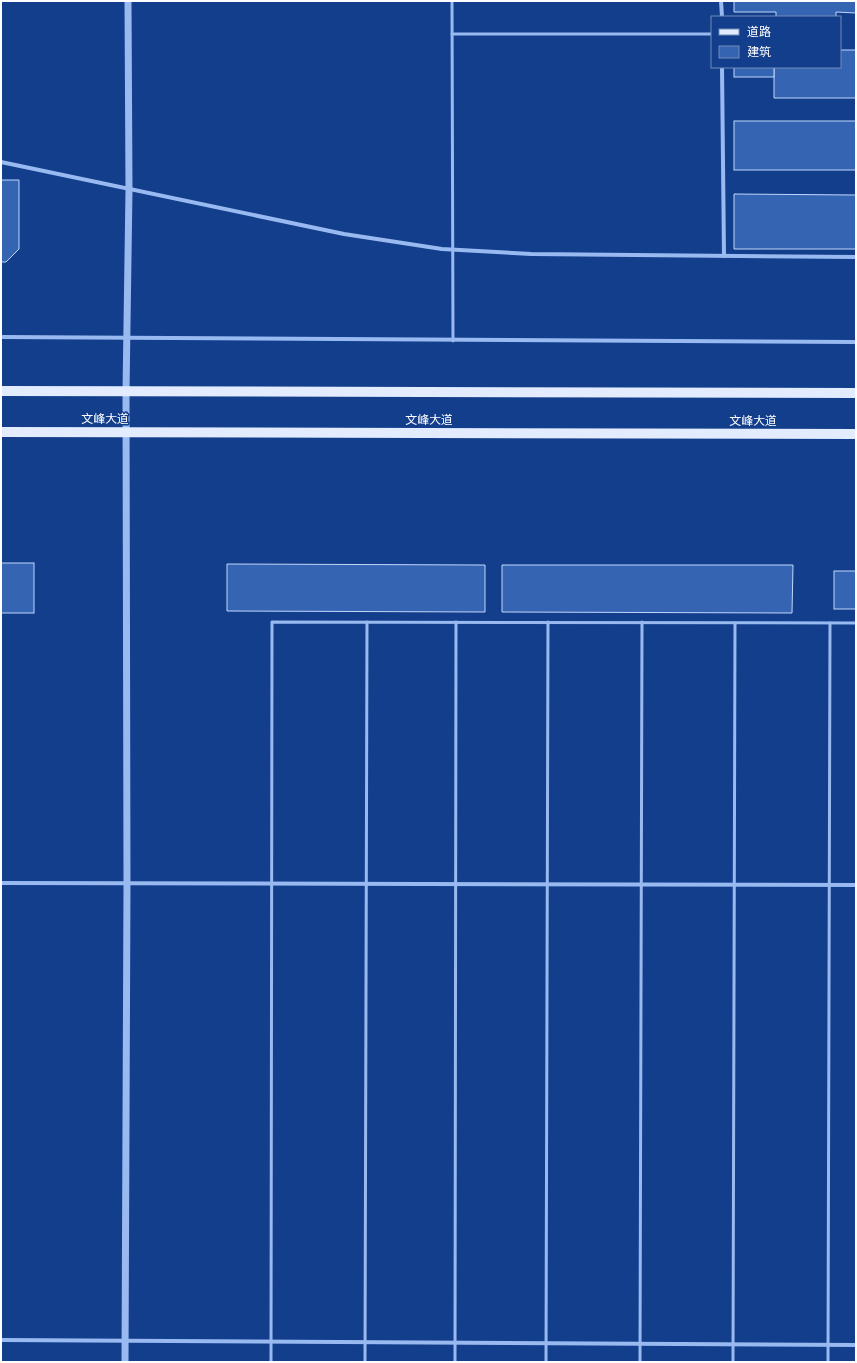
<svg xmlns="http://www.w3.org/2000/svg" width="857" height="1363" font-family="Overpass,'Noto Sans SC',sans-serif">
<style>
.building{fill:#3564b3;stroke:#c0d7fc}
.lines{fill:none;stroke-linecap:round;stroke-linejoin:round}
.service{stroke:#99baf1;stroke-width:3}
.minor{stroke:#99baf1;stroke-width:4}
.tertiary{stroke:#99baf1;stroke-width:7}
.primary{stroke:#e3ecff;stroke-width:10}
.labels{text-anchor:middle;stroke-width:3;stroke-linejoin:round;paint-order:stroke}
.street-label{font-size:12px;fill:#fff;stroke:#123e8b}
</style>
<rect width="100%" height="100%" fill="#123e8b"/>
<!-- building -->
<g class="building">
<polygon points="734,1 856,1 856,13 836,12 836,17 776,17 776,12 734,12"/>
<polygon points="840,50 856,50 856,98 774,98 774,67 840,67"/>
<rect x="734" y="67" width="40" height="10"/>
<rect x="734" y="121" width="122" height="49"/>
<polygon points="1,180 19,180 19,249 6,262 1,262"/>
<polygon points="734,194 856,195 856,249 734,249"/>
<rect x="1" y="563" width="33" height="50"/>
<polygon points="227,564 485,565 485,612 227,611"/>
<polygon points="502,565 793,565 792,613 502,612"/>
<rect x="834" y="571" width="22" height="38"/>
</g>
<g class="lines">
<!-- service -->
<g class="service">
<polyline points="452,1 453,341"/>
<polyline points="452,34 712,34"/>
<polyline points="271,1362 272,622 856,623"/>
<polyline points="365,1362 367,622"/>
<polyline points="455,1362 456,622"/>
<polyline points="546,1362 548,622"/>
<polyline points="640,1362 642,622"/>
<polyline points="733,1362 735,623"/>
<polyline points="828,1362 830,623"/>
</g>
<!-- minor -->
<g class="minor">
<polyline points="721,1 722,17"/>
<polyline points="722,67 724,256"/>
<polyline points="1,162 344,234 442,249 531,254 856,257"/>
<polyline points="1,337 856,342"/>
<polyline points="1,883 856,885"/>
<polyline points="1,1340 856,1345"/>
</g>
<!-- tertiary -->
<polyline class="tertiary" points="125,1362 127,884 126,392 129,190 128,1"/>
<!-- primary -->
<g class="primary">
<polyline points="1,391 856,393"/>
<polyline points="1,432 856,434"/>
</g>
</g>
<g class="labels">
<!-- street labels -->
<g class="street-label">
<text x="105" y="423">文峰大道</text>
<text x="429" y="424">文峰大道</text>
<text x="753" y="425">文峰大道</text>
</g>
</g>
<!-- border -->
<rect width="857" height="1363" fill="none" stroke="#ffffff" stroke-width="4"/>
<!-- legend -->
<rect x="711" y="16" width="130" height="52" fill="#123e8b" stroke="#718bb9"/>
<rect x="719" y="29" width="20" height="6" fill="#e3ecff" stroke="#718bb9"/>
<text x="747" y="36" font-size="12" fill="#ffffff">道路</text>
<rect x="719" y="46" width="20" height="12" fill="#3564b3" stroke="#718bb9"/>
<text x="747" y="56" font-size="12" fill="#ffffff">建筑</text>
</svg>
